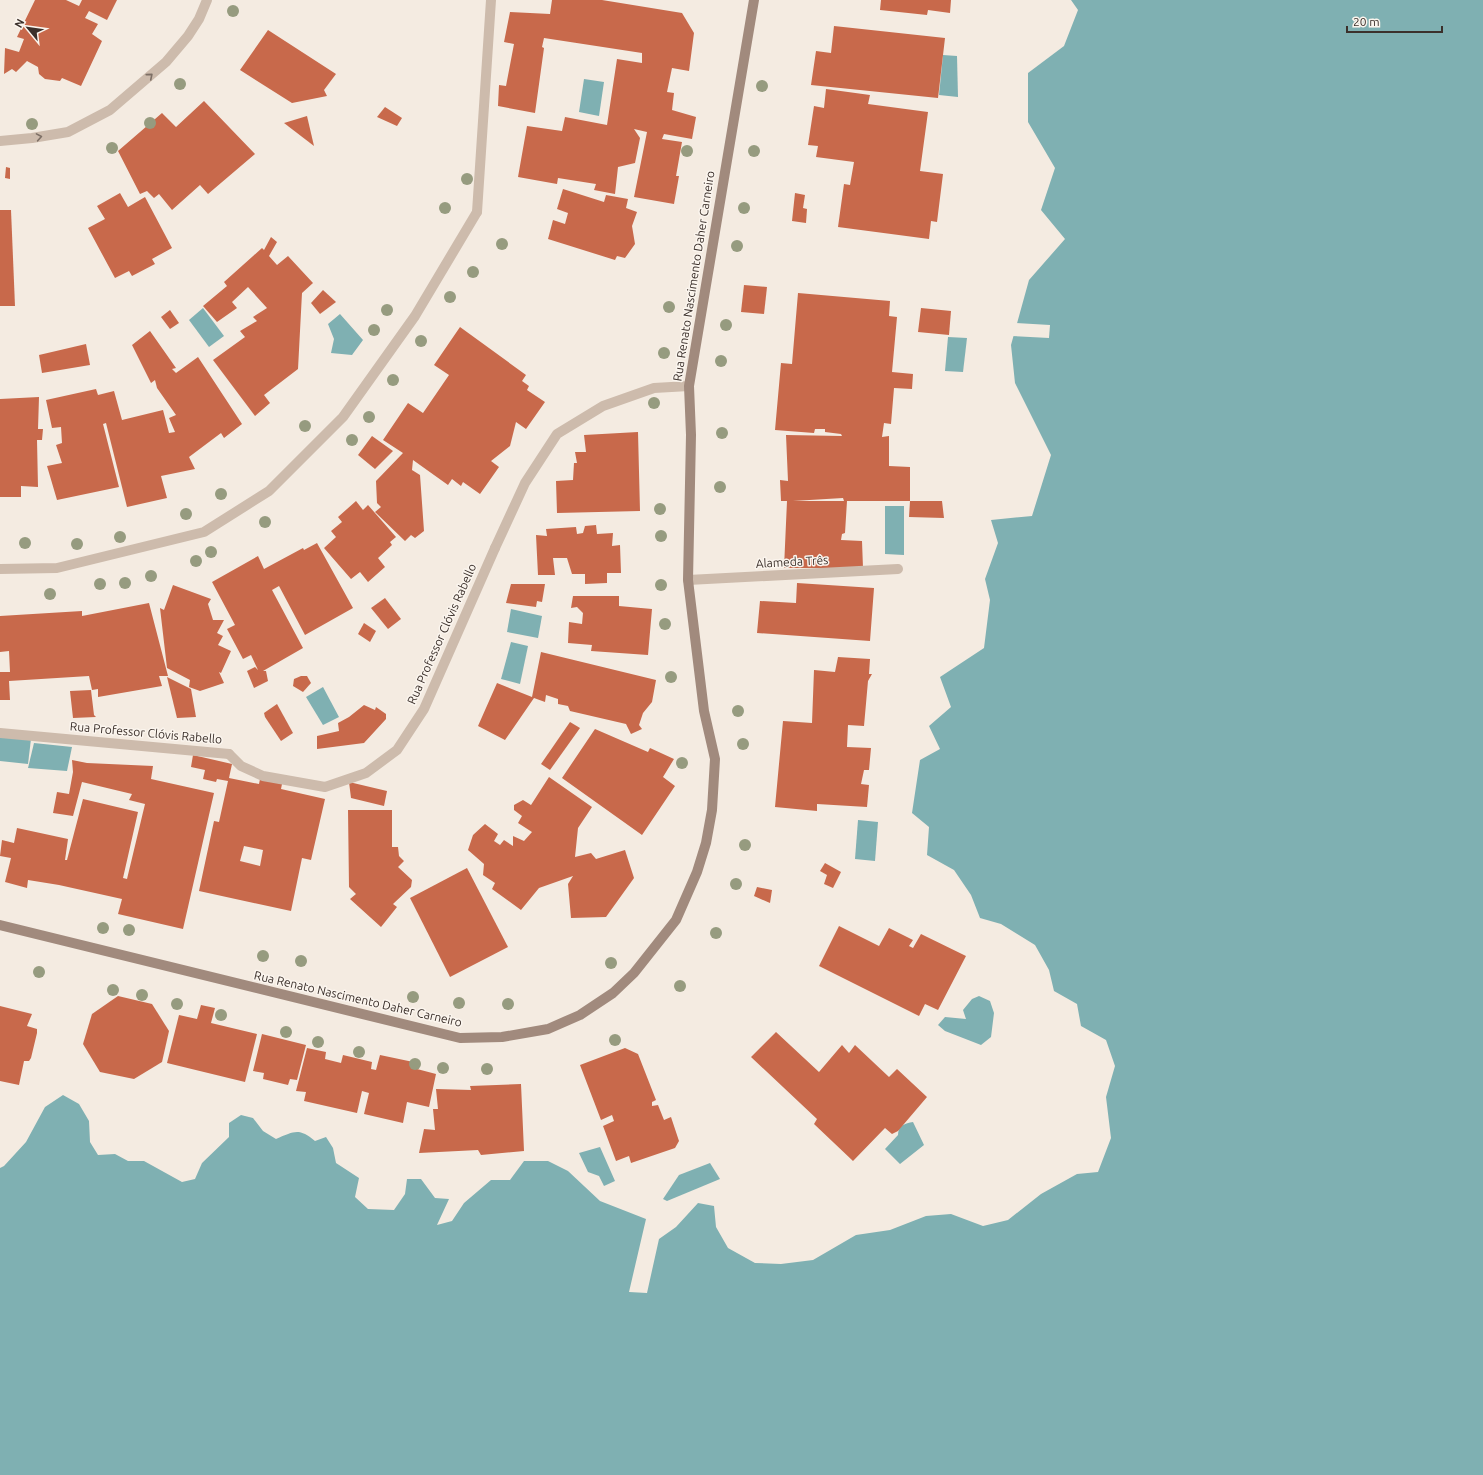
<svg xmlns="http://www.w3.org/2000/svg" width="1483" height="1475" font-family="Ubuntu,sans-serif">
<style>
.water{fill:#7fb0b2}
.pier{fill:#f4ebe1}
.building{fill:#c8694b;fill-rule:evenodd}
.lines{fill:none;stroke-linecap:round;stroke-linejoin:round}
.lane{stroke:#cdbbac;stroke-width:10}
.street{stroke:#cdbbac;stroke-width:10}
.secondary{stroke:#a18a7d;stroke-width:10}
.tree{fill:#969b7f}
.oneway{stroke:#7d6f65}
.labels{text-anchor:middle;stroke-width:3;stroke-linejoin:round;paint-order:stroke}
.street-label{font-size:12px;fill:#3b302b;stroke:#fbf5ee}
</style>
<rect width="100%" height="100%" fill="#f4ebe1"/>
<!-- water -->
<g class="water">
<path d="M1071,0H1483V1475H0V1168L4,1166L26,1142L45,1107L63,1095L79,1104L89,1121L90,1142L98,1155L115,1154L128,1161H144L182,1182L195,1179L202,1163L229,1137V1123L241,1115L253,1118L263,1131L276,1139C295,1131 299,1128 315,1141L326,1137L333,1148L336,1163L359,1178L355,1197L368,1209L394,1210L405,1194L407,1179H421L435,1198L449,1199L437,1225L452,1221L464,1203L491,1180H510L524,1161H548L568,1171L600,1201L646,1219L629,1292L647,1293L659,1239L676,1227L698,1203L714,1206L716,1227L728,1248L755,1263L781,1264L813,1260L856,1235L890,1230L926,1216L951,1214L983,1226L1008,1220L1041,1194L1077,1174L1098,1172L1111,1138L1106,1097L1115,1066L1106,1040L1081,1026L1077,1004L1054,991L1049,970L1035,945L1001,924L980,918L971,895L954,870L927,855L929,827L912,813L920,760L940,749L929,726L951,707L940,677L984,648L990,600L985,579L998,543L991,520L1032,516L1051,455L1015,383L1011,345L1029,280L1065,239L1041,210L1055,168L1028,122V73L1064,46L1078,10Z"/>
<polygon points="943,55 957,56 958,97 939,95"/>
<polygon points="584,79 604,82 599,116 579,112"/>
<polygon points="203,308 224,336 209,347 189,320"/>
<polygon points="340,314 363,340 352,355 331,353 334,339 328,324"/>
<polygon points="948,337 967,338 963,372 945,371"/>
<polygon points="885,506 904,506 904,555 885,554"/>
<polygon points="511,609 542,616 538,638 507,632"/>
<polygon points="511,642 528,646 520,684 501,679"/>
<polygon points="323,687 339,717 323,725 306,697"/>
<polygon points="0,735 31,739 28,764 0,761"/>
<polygon points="34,743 72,747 67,771 28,768"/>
<polygon points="858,820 878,822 875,861 855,859"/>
<polygon points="979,996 990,1001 994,1013 991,1037 981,1045 945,1031 938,1025 945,1017 966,1019 963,1010 972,999"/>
<path d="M913,1122L924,1145L900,1164L885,1149L898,1135C898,1126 905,1123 913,1122Z"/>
<polygon points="600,1147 615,1181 604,1186 599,1176 588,1172 579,1153"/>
<polygon points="710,1163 720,1179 667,1201 663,1199 679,1175"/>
</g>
<!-- pier -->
<polygon class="pier" points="1015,323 1050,325 1049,338 1011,336"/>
<!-- building -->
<g class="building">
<polygon points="35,0 66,0 79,6 82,0 117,0 107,20 89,11 85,18 98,24 92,34 102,41 81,86 62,78 60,81 45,79 39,74 38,67 27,61 16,72 12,69 4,74 5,48 19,52 24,39 17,37"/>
<polygon points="552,0 602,0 682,13 694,33 689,71 672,68 667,92 674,93 672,110 696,117 692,139 664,134 662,139 682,142 676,176 679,176 674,204 634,197 647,132 634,129 640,138 635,163 618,167 615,194 594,190 596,184 558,178 557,184 518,177 527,126 562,131 565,117 607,125 617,59 642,63 642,53 544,38 542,47 544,48 535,113 498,106 499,85 506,86 514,44 504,42 510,12 550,14"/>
<polygon points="881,0 951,0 950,13 928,10 927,15 880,10"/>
<polygon points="834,26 945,38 938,98 811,85 816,51 831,53"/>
<polygon points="268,30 336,74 324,90 327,96 292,103 240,70"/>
<polygon points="826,89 870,95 868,104 928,112 920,171 943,174 937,222 931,221 929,239 838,227 844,184 850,185 854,162 816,157 818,146 808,145 814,106 824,108"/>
<polygon points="204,101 255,154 208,194 200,185 172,210 159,194 154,198 147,191 140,194 118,151 162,113 176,127"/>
<polygon points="385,107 402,118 397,126 377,117"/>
<polygon points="307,116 314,146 284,123"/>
<polygon points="6,167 10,168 10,179 5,178"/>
<polygon points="563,189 604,202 606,195 628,199 626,208 637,212 632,226 635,244 625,258 617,256 615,260 548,239 553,220 565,224 568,213 557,209"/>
<polygon points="120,193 128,207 145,197 172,248 152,259 155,264 132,276 129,271 115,278 88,228 105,219 97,206"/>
<polygon points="795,193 805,195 803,208 807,209 806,223 792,221"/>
<polygon points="0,210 11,210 15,306 0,306"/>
<polygon points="271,237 277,242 269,256 277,265 288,256 313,283 302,293 298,369 264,395 270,403 255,416 213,360 245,337 240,331 257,321 253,317 267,308 248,287 232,302 237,308 217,322 203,306 227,286 224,282 262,248 264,250"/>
<polygon points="744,285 767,287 764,314 741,312"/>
<polygon points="323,290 336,302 320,314 311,303"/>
<path d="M798,293L890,301L889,316L897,317L892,372L913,374L912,389L894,388L891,424L884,423L882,437L889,436V466L910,467V501H942L944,518L909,517L910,501H847L845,533L842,534L841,540L862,541L863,568H784L787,501H781L780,480L788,481L786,435L842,436L841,434L825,432V429H815L814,433L775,430L781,363L792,364ZM843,498L844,501H793Z"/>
<polygon points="921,308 951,311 949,335 918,332"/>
<polygon points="170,310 179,323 170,329 161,317"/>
<polygon points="460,327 526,375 522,381 529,386 527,390 545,402 526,429 516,422 510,446 491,461 499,467 480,494 463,482 461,486 452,479 448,485 413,460 412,470 420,475 424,531 415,538 411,535 405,541 375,512 381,507 377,503 376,481 403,453 383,440 408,403 423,413 449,375 434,365"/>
<polygon points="150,331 176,368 172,369 176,373 198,357 242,424 224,438 221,433 189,457 195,469 161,476 167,498 127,507 106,423 103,424 119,487 57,500 47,466 62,463 56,445 62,443 61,427 52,428 46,400 96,389 98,395 114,391 122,420 163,410 169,433 175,432 169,418 176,415 157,388 155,380 151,383 132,345"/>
<polygon points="86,344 90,365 42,373 39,355"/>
<polygon points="39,397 38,429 43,429 42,440 37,440 38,487 21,486 21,497 0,497 0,399"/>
<polygon points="638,432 640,511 557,513 556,481 573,480 574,463 577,463 575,452 586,452 584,435"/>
<polygon points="372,436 393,451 375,469 358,455"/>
<polygon points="356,501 363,510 368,505 396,537 390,542 392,545 378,558 385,567 368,582 360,572 351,579 324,548 336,537 331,531 342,522 338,517"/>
<polygon points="596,525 597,534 613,533 612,546 620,545 621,573 607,573 607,583 585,584 585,574 572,574 567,558 553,558 555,575 538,575 536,535 547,536 546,529 576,527 577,534 583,533 585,526"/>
<polygon points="317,543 353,608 305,635 279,586 272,590 303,648 263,671 266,671 268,681 254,688 247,671 255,667 258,670 251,655 243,659 227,629 235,625 212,582 258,556 264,569 303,548 304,550"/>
<polygon points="797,583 874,588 870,641 757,633 760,601 796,603"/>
<polygon points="511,584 545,584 542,602 537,601 536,607 506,603"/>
<polygon points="173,585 211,599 208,604 213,620 224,620 217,633 223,636 218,645 231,651 221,673 219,672 224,683 200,691 189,687 190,680 167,668 160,608 164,610"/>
<polygon points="573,596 619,596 619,606 652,609 648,655 591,651 592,645 568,643 569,622 582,624 583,613 577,607 571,608"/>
<polygon points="385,598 401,619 388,629 371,608"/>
<polygon points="149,603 168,676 159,676 162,686 98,697 98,689 92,690 89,676 9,681 10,700 0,700 0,672 10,672 9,651 0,652 0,616 82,611 82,616"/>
<polygon points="364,623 376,631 370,642 358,634"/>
<polygon points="541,652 656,680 652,702 643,713 639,725 642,729 631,734 626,724 570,711 568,706 558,704 558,699 546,695 545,702 534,698 505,740 478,726 497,683 532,697"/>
<polygon points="838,657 870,659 869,674 872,674 868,681 864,726 848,725 847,747 871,748 869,770 864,770 861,784 869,785 867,807 817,804 817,811 775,807 783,721 812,723 814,670 835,672"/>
<polygon points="301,676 307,676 311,683 303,692 293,686 294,679"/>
<polygon points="167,677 191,689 196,717 177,718"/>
<polygon points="91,690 94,715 96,717 73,718 70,691"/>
<polygon points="277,704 293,733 281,741 265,717 264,713"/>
<polygon points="364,705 375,710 376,707 386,714 386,719 364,743 317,749 317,736 339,731 338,723 349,717"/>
<polygon points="570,722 580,728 550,770 541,764"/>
<polygon points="595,729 648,752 650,748 674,759 663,777 675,786 642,835 562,778"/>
<path d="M193,755L232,764L229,778L259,784L260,779L282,784L281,789L325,799L311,860L302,858L291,911L199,891L214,821L219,822L228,781L217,779L216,782L203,779L205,770L191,767ZM244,846L263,850L260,866L240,861Z"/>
<polygon points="72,760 87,763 153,766 151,779 214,793 183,929 118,914 122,899 59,885 28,880 27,888 5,882 11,858 0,856 2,840 14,843 17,828 68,839 65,860 67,860 83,799 138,812 123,878 127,879 145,804 129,800 132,794 82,782 73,816 53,813 57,792 69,794 73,772"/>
<polygon points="549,777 592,807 578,828 575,857 591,853 596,859 625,850 634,878 606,917 571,918 568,884 573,876 539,888 521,910 492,889 495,883 483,875 484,864 468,850 473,835 485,824 498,834 494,841 500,845 504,840 513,846 513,836 524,841 532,832 518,823 522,816 514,810 514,805 523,800 531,805"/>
<polygon points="349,782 387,791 384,806 351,798"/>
<polygon points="348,810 392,810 392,847 398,847 399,856 404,861 398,867 412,880 411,887 393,904 397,907 381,927 350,899 356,894 349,887"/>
<polygon points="825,863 841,872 833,888 824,884 827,875 820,871"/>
<polygon points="467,868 508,947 450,977 410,898"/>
<polygon points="757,887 772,890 770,903 754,896"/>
<polygon points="839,926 879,946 889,928 913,940 909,946 913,948 921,934 966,956 938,1010 925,1004 919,1016 819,966"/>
<polygon points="118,996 152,1004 169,1031 162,1062 134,1079 100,1072 83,1044 92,1014"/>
<polygon points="201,1005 215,1008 211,1023 257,1034 245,1082 167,1063 179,1015 197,1019"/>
<polygon points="0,1006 32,1014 27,1026 37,1029 37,1033 31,1058 29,1061 24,1061 19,1085 0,1081"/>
<polygon points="776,1032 819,1072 842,1045 849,1053 855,1045 889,1077 897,1069 927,1097 898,1131 892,1134 885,1128 853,1161 814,1124 817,1119 751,1057"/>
<polygon points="262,1034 306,1045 297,1080 290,1079 288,1085 263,1079 264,1073 253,1071"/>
<polygon points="307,1048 326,1052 325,1059 341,1063 343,1055 372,1062 371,1069 376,1070 380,1055 418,1063 417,1069 436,1074 429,1107 407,1102 403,1123 364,1114 369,1093 362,1091 357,1113 304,1101 306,1092 296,1091"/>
<polygon points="625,1048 638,1054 656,1100 652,1102 652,1106 658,1105 664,1120 671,1117 679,1141 675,1148 631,1163 629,1156 616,1161 603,1126 614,1121 612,1115 601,1120 580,1065"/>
<polygon points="521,1084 524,1151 481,1155 478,1150 419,1153 424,1129 435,1130 433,1109 438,1109 436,1089 471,1090 470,1086"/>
</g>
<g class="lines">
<!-- lane -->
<g class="lane">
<polyline points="477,212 491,0"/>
<polyline points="229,754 241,766 263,776 325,787 366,773 397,750 424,709 495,548"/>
</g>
<!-- street -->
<g class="street">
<polyline points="0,141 32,138 68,132 110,110 166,62 188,36 199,19 207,0"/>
<polyline points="495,548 525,483 557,434 603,406 654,388 689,386"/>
<polyline points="0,569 57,568 204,532 269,491 343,417 415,316 477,212"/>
<polyline points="688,580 898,569"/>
<polyline points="0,733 229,754"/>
</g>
<!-- secondary -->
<polyline class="secondary" points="0,925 460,1038 502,1037 548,1029 580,1015 613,993 634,973 676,920 697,872 706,843 712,810 715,759 704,711 688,580 691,435 689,386 754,0"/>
</g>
<!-- trees -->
<g class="tree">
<circle cx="233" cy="11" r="6"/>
<circle cx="180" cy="84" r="6"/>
<circle cx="762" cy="86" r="6"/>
<circle cx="150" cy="123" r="6"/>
<circle cx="32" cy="124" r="6"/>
<circle cx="112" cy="148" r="6"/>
<circle cx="687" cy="151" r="6"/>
<circle cx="754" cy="151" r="6"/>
<circle cx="467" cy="179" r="6"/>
<circle cx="445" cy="208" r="6"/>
<circle cx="744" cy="208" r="6"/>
<circle cx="502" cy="244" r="6"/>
<circle cx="737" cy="246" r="6"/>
<circle cx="473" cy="272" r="6"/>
<circle cx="450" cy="297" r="6"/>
<circle cx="669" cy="307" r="6"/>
<circle cx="387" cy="310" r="6"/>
<circle cx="726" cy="325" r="6"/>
<circle cx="374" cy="330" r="6"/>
<circle cx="421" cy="341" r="6"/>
<circle cx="664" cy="353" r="6"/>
<circle cx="721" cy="361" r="6"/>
<circle cx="393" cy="380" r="6"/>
<circle cx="654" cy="403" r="6"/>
<circle cx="369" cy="417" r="6"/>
<circle cx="305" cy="426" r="6"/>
<circle cx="722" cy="433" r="6"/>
<circle cx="352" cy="440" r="6"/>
<circle cx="720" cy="487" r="6"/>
<circle cx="221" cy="494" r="6"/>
<circle cx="660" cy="509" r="6"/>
<circle cx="186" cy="514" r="6"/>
<circle cx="265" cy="522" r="6"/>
<circle cx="661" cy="536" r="6"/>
<circle cx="120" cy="537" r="6"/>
<circle cx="25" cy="543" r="6"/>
<circle cx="77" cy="544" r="6"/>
<circle cx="211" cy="552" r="6"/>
<circle cx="196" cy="561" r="6"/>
<circle cx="151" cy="576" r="6"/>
<circle cx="125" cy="583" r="6"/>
<circle cx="100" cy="584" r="6"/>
<circle cx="661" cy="585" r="6"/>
<circle cx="50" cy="594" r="6"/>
<circle cx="665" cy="624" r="6"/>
<circle cx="671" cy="677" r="6"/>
<circle cx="738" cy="711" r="6"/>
<circle cx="743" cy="744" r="6"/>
<circle cx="682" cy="763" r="6"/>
<circle cx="745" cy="845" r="6"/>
<circle cx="736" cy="884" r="6"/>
<circle cx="103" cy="928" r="6"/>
<circle cx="129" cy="930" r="6"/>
<circle cx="716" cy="933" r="6"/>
<circle cx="263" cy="956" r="6"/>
<circle cx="301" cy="961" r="6"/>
<circle cx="611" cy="963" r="6"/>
<circle cx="39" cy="972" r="6"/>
<circle cx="680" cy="986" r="6"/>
<circle cx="113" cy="990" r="6"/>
<circle cx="142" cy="995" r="6"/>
<circle cx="413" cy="997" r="6"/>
<circle cx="459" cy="1003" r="6"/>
<circle cx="177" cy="1004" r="6"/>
<circle cx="508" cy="1004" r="6"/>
<circle cx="221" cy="1015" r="6"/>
<circle cx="286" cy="1032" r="6"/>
<circle cx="615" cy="1040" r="6"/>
<circle cx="318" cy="1042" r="6"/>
<circle cx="359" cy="1052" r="6"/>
<circle cx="415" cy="1064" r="6"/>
<circle cx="443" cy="1068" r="6"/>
<circle cx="487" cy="1069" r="6"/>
</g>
<!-- one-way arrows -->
<defs><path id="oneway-chevron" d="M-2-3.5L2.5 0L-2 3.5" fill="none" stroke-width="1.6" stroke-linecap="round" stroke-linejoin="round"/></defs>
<g class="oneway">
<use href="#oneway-chevron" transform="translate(150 76) rotate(-40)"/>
<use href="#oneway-chevron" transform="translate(39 137) rotate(-10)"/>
</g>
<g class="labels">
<!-- street labels -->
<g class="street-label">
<text transform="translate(694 276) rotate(-81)" y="4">Rua Renato Nascimento Daher Carneiro</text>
<text transform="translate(792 562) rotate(-3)" y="4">Alameda Três</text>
<text transform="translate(442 634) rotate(-66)" y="4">Rua Professor Clóvis Rabello</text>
<text transform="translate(146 733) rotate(5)" y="4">Rua Professor Clóvis Rabello</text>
<text transform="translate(358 999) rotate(13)" y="4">Rua Renato Nascimento Daher Carneiro</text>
</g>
</g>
<!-- north arrow -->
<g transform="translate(28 28) rotate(299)" stroke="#fbf5ee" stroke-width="3" paint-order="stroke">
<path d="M0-3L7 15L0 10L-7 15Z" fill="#3b302b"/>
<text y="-6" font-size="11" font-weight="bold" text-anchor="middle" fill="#3b302b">N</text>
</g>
<!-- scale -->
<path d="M1347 26v6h95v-6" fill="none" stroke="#3b302b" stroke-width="2"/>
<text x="1353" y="26" font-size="12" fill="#3b302b" stroke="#fbf5ee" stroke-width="3" paint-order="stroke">20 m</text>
</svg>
